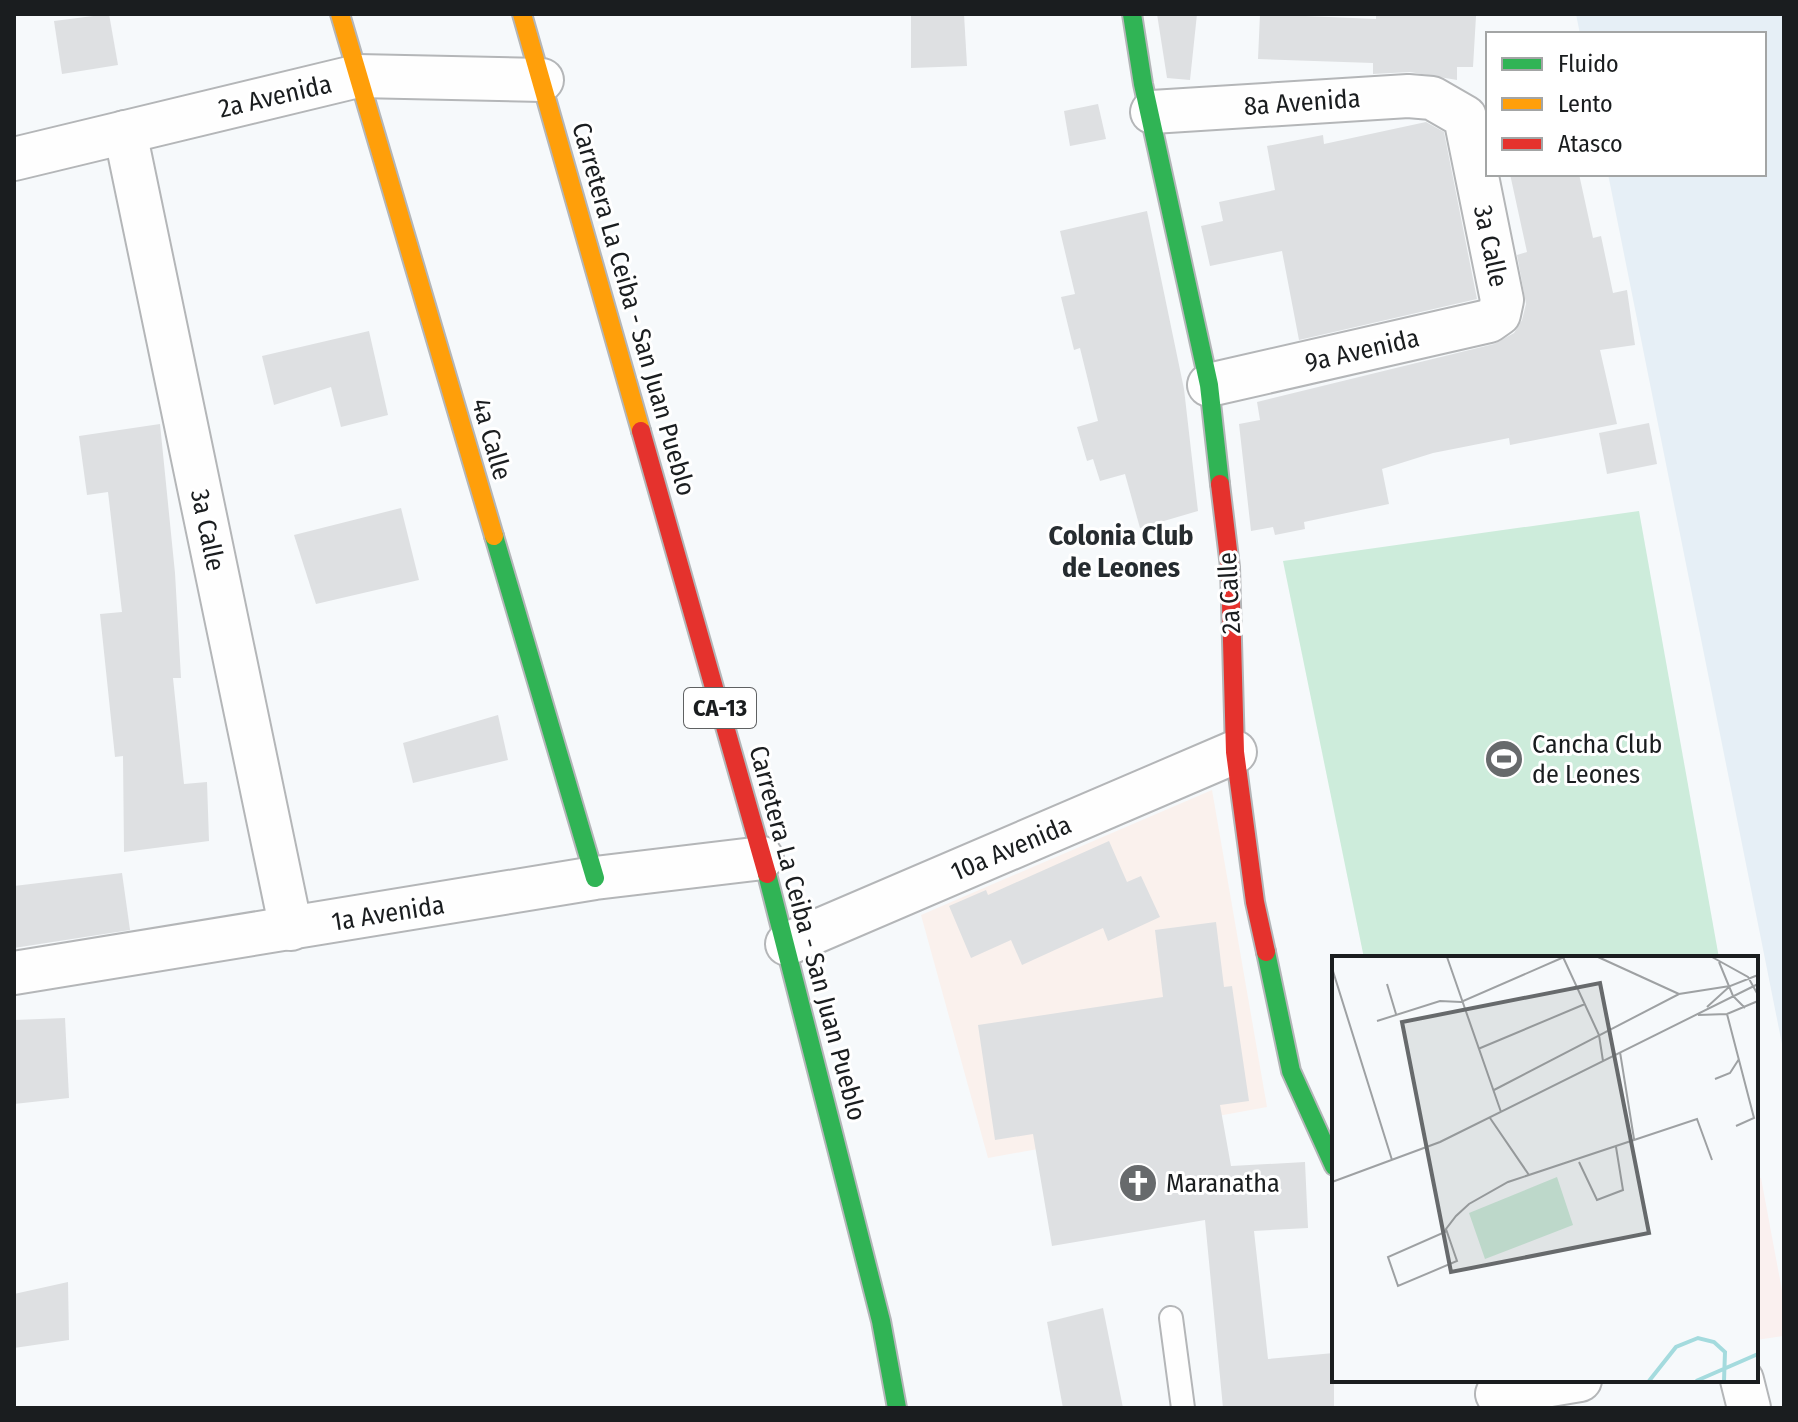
<svg xmlns="http://www.w3.org/2000/svg" width="1798" height="1422" font-family="'Fira Sans Condensed',sans-serif">
<style>
.commercial{fill:#faf1ed}
.built{fill:#e6eff6}
.education{fill:#faf0ef}
.green{fill:#cdecdb}
.building{fill:#dee0e2}
.lines{fill:none;stroke-linecap:round;stroke-linejoin:round}
.lane-casing{stroke:#b4b6b8;stroke-width:26}
.street-casing{stroke:#b4b6b8;stroke-width:46}
.fast-casing{stroke:#b4b6b8;stroke-width:22}
.slow-casing{stroke:#b4b6b8;stroke-width:22}
.jam-casing{stroke:#b4b6b8;stroke-width:22}
.lane{stroke:#fefefe;stroke-width:22}
.street{stroke:#fefefe;stroke-width:42}
.fast{stroke:#30b455;stroke-width:18}
.slow{stroke:#ff9f0a;stroke-width:18}
.jam{stroke:#e5322d;stroke-width:18}
.labels{text-anchor:middle;stroke-width:6;stroke-linejoin:round;paint-order:stroke}
.shield{fill:#fff;stroke:#5f6162;stroke-width:2}
.shield-label{font-size:24px;font-weight:bold;fill:#1a1d1f}
.street-label{font-size:26px;fill:#1a1d1f;stroke:#fff}
.poi-label{font-size:26px;fill:#1a1d1f;stroke:#fff;text-anchor:start}
.neighbourhood-label{font-size:28px;font-weight:bold;fill:#262c30;stroke:#fff}
.inset-river{fill:none;stroke:#a4dbde;stroke-width:4}
.inset-road{fill:none;stroke:#9ea1a3;stroke-width:2}
.view{fill:#676a6c;fill-opacity:0.15;stroke:#676a6c;stroke-width:4}
.inset-edge{fill:none;stroke:#1a1d1f;stroke-width:4}
</style>
<rect width="100%" height="100%" fill="#f6f9fb"/>
<!-- commercial -->
<polygon class="commercial" points="1212,790 1267,1107 988,1158 921,915"/>
<!-- built -->
<polygon class="built" points="1576,14 1784,14 1784,1054 1608,174 1764,174 1764,34 1580,34"/>
<!-- education -->
<polygon class="education" points="1761,1178 1784,1301 1784,1336 1756,1340 1756,1179"/>
<!-- green -->
<polygon class="green" points="1639,511 1719,958 1364,958 1283,561"/>
<!-- building -->
<g class="building">
<polygon points="109,14 118,65 62,74 54,21"/>
<polygon points="911,14 964,14 967,66 911,68"/>
<polygon points="1157,14 1197,14 1190,80 1167,78"/>
<polygon points="1260,14 1376,19 1376,14 1476,16 1473,67 1457,67 1457,80 1410,72 1373,74 1373,63 1258,59"/>
<polygon points="1098,104 1106,139 1070,146 1064,111"/>
<polygon points="1426,122 1444,132 1477,299 1299,340 1282,251 1210,266 1201,226 1223,221 1219,202 1275,190 1267,146 1323,135 1324,144"/>
<polygon points="1510,174 1579,174 1593,238 1601,236 1613,293 1627,290 1635,345 1600,350 1617,424 1510,445 1509,438 1433,453 1382,469 1389,504 1304,522 1305,529 1275,535 1273,527 1251,531 1239,424 1260,420 1257,402 1494,344 1514,333 1522,320 1526,304 1517,255 1527,252"/>
<polygon points="1147,211 1184,389 1198,511 1140,528 1125,474 1100,481 1093,459 1087,461 1077,427 1098,421 1080,348 1074,350 1061,297 1075,294 1060,231"/>
<polygon points="369,331 388,415 341,427 331,387 274,405 262,356"/>
<polygon points="1649,423 1657,464 1607,474 1599,433"/>
<polygon points="160,424 175,573 181,678 173,678 184,784 207,782 209,841 124,852 123,756 115,757 100,614 122,612 108,492 87,495 79,436"/>
<polygon points="401,508 419,580 316,604 294,535"/>
<polygon points="498,715 508,760 413,783 403,743"/>
<polygon points="1109,841 1127,882 1141,876 1160,917 1108,941 1103,928 1022,965 1011,940 971,958 949,906 986,890 988,895"/>
<polygon points="122,873 130,930 14,948 14,886"/>
<polygon points="1216,922 1224,987 1232,986 1249,1101 1220,1105 1231,1166 1305,1162 1308,1228 1254,1231 1268,1359 1334,1353 1334,1408 1223,1408 1205,1220 1052,1246 1033,1134 995,1140 978,1025 1163,997 1155,930"/>
<polygon points="65,1018 69,1098 14,1104 14,1020"/>
<polygon points="68,1282 69,1340 14,1348 14,1294"/>
<polygon points="1103,1308 1123,1408 1063,1408 1047,1322"/>
</g>
<g class="lines">
<!-- lane casing -->
<g class="lane-casing">
<polyline id="lane" points="1171,1318 1183,1408"/>
</g>
<!-- street casing -->
<g class="street-casing">
<g id="street">
<polyline points="1152,112 1408,96 1432,98 1465,117 1502,300 1499,314 1489,321 1209,385"/>
<polyline points="125,132 291,929"/>
<polyline points="14,159 358,76 542,80"/>
<polyline points="787,944 1235,752"/>
<polyline points="14,973 595,878 762,858"/>
<polyline points="1742,1380 1749,1408"/>
<polyline points="1497,1394 1580,1380"/>
</g>
</g>
<!-- fast casing -->
<g class="fast-casing">
<g id="fast">
<polyline points="1132,14 1143,84 1209,385 1220,484"/>
<polyline points="494,536 595,878"/>
<polyline points="767,874 881,1321 897,1408"/>
<polyline points="1266,952 1291,1071 1334,1166"/>
</g>
</g>
<!-- slow casing -->
<g class="slow-casing">
<g id="slow">
<polyline points="340,14 494,536"/>
<polyline points="522,14 641,431"/>
</g>
</g>
<!-- jam casing -->
<g class="jam-casing">
<g id="jam">
<polyline points="641,431 767,874"/>
<polyline points="1220,484 1230,567 1235,752 1255,902 1266,952"/>
</g>
</g>
<!-- lane -->
<use href="#lane" class="lane"/>
<!-- street -->
<use href="#street" class="street"/>
<!-- fast -->
<use href="#fast" class="fast"/>
<!-- slow -->
<use href="#slow" class="slow"/>
<!-- jam -->
<use href="#jam" class="jam"/>
</g>
<!-- icons -->
<defs>
<g id="stadium-disc" transform="scale(2)"><circle r="9.5" fill="#676a6c" stroke="#fff"/><path d="M0-5a6.5 5 0 1 0 0 10a6.5 5 0 1 0 0-10ZM-3.5-1.8h7v3.6h-7Z" fill="#fff"/></g>
<g id="church-disc" transform="scale(2)"><circle r="9.5" fill="#676a6c" stroke="#fff"/><path d="M-1.2-6h2.4v3.5h3.3v2.4h-3.3V6h-2.4V-.1h-3.3v-2.4h3.3Z" fill="#fff"/></g>
</defs>
<g fill-rule="evenodd">
<use href="#stadium-disc" x="1504" y="759"/>
<use href="#church-disc" x="1138" y="1183"/>
</g>
<g class="labels">
<!-- shield labels -->
<rect class="shield" x="684" y="688" width="72" height="40" rx="6"/>
<g class="shield-label">
<text x="720" y="716">CA-13</text>
</g>
<!-- street labels -->
<g class="street-label">
<text transform="translate(275 96) rotate(-13)" y="9">2a Avenida</text>
<text transform="translate(1302 102) rotate(-4)" y="9">8a Avenida</text>
<text transform="translate(1491 246) rotate(78)" y="9">3a Calle</text>
<text transform="translate(634 309) rotate(74)" y="9">Carretera La Ceiba - San Juan Pueblo</text>
<text transform="translate(1362 350) rotate(-13)" y="9">9a Avenida</text>
<text transform="translate(492 439) rotate(74)" y="9">4a Calle</text>
<text transform="translate(208 530) rotate(78)" y="9">3a Calle</text>
<text transform="translate(1229 593) rotate(-93)" y="9">2a Calle</text>
<text transform="translate(1011 848) rotate(-23)" y="9">10a Avenida</text>
<text transform="translate(388 913) rotate(-9)" y="9">1a Avenida</text>
<text transform="translate(808 933) rotate(75)" y="9">Carretera La Ceiba - San Juan Pueblo</text>
</g>
<!-- poi labels -->
<g class="poi-label">
<text x="1532" y="753">Cancha Club<tspan x="1532" dy="30">de Leones</tspan></text>
<text x="1166" y="1192">Maranatha</text>
</g>
<!-- neighbourhood labels -->
<g class="neighbourhood-label">
<text x="1121" y="545">Colonia Club<tspan x="1121" dy="32">de Leones</tspan></text>
</g>
</g>
<!-- overview -->
<g transform="translate(1332 956)">
<rect width="426" height="426" fill="#f6f9fb"/>
<path d="M225,221L241,269L153,303L137,257Z" fill="#cdecdb"/>
<path class="inset-river" d="M317,425L344,391L366,382L382,386L393,396L392,425M364,425L426,398"/>
<path class="inset-road" d="M115,1L169,156M231,1L267,79L271,105M266,1L347,38M380,1L416,21L426,39M387,6L401,40L413,52M0,12L60,204M55,28L64,58M375,51L398,30L426,19M395,58L422,162L404,170M366,59L395,58L426,45M45,65L108,45L129,46L232,1M146,93L253,48M288,96L302,183M383,123L398,117L407,103M162,134L347,38L398,30M158,162L197,219M247,206L265,244L291,234L284,191M0,226L108,186L426,28M114,273L125,305L66,330L56,301L113,276L114,273L124,260L137,248L176,226L365,163L380,204"/>
<path class="view" d="M268,27L317,277L119,316L70,66Z"/>
<rect width="426" height="426" class="inset-edge"/>
</g>
<!-- border -->
<rect width="1798" height="1422" fill="none" stroke="#1a1d1f" stroke-width="32"/>
<!-- legend -->
<rect x="1486" y="32" width="280" height="144" fill="#ffffff" stroke="#a3a5a5" stroke-width="2"/>
<rect x="1502" y="58" width="40" height="12" fill="#30b455" stroke="#a3a5a5" stroke-width="2"/>
<text x="1558" y="72" font-size="24" fill="#1a1d1f">Fluido</text>
<rect x="1502" y="98" width="40" height="12" fill="#ff9f0a" stroke="#a3a5a5" stroke-width="2"/>
<text x="1558" y="112" font-size="24" fill="#1a1d1f">Lento</text>
<rect x="1502" y="138" width="40" height="12" fill="#e5322d" stroke="#a3a5a5" stroke-width="2"/>
<text x="1558" y="152" font-size="24" fill="#1a1d1f">Atasco</text>
</svg>
